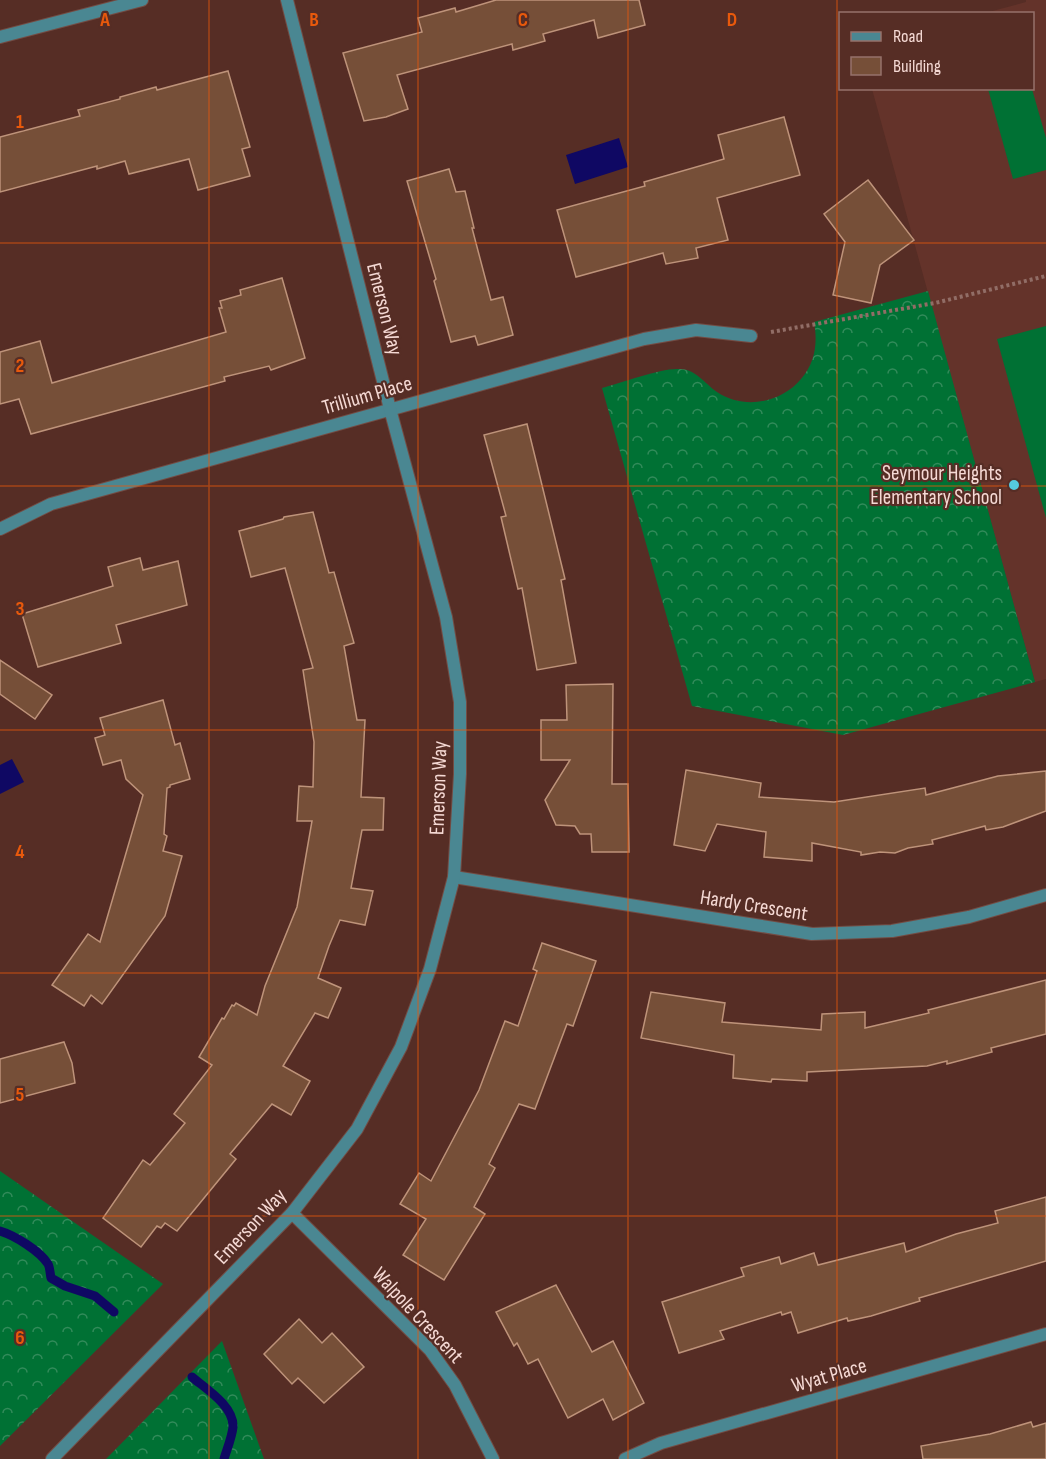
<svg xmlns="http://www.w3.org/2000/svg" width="1046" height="1459" font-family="'Sofia Sans Condensed',sans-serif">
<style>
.built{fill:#64332a}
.forest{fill:url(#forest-crowns)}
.garden{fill:#007134}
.water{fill:#0f0863}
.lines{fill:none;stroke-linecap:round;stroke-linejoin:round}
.stream{stroke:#0f0863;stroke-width:9}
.building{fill:#764f38;stroke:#be937a;stroke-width:1.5}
.minor-casing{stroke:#734c44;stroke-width:14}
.path{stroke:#916d66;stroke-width:4;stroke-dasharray:3 3;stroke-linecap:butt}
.minor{stroke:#4a8792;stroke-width:12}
.grid{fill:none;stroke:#e8590c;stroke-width:1.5;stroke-opacity:0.55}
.poi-dot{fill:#55cade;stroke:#562d25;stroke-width:2}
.labels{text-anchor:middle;stroke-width:4.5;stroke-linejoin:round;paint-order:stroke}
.street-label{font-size:21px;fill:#f5d9d4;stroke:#562d25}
.poi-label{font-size:21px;fill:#f5d9d4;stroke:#562d25;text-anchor:end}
.grid-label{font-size:20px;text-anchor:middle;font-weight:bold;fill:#e8590c;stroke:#562d25;stroke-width:4.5;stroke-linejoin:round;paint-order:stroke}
</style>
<defs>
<pattern id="forest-crowns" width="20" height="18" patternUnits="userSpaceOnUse" patternTransform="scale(1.5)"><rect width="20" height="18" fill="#007134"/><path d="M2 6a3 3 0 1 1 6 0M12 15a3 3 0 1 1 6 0" fill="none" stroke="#328b5a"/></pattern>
</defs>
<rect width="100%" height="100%" fill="#562d25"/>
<!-- built -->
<polygon class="built" points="1026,0 1046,0 1046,679 1035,682 872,89 1032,88 1032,14 985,13 1026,2"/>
<!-- forest -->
<g class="forest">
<path d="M928,291L1035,682L843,735L692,706L602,388C621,383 661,368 679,369C696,369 704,383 717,392C744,410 781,403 801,379C815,363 818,343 814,322Z"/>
<polygon points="0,1171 163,1284 0,1446"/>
<polygon points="222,1341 264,1459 106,1459"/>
</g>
<!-- garden -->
<g class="garden">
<polygon points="988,89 1032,89 1046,138 1046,170 1013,179"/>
<polygon points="1046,326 1046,518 997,339"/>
</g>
<!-- water -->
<g class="water">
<polygon points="619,138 628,167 575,184 566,155"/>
<polygon points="12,759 24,782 0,794 0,765"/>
</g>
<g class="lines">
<!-- stream -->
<g class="stream">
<path d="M0,1231C14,1235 40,1251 48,1264C50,1267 50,1274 51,1278L65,1286L95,1296L114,1312"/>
<path d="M192,1377C206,1389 234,1406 233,1427C232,1437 227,1449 224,1459"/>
</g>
</g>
<!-- building -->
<g class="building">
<polygon points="496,0 639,0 645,25 598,38 594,20 543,34 545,41 513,50 512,44 397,75 408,109 386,117 364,121 343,53 422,32 418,18 455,8 456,12"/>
<polygon points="228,71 250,147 242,149 250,176 198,190 189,159 129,174 125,161 97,169 97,166 0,192 0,137 80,116 78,110 120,99 120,97 156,87 157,90"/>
<polygon points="784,117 800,175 717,198 728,240 696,248 698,258 666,264 663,253 576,277 557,210 645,186 644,182 724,159 718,135"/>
<polygon points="449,169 456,192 465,191 474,228 472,228 491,300 503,297 513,335 478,345 475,336 451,342 434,281 436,279 407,181"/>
<polygon points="868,180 914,240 880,265 871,303 833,295 845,242 824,214"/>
<polygon points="282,278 305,358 271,370 269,366 224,377 225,381 31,434 19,399 0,404 0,352 40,341 52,383 226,332 219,308 222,308 220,301 241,295 240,290"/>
<polygon points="527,424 565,579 561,580 576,663 537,670 522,588 518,589 501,517 506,516 484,435"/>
<polygon points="313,512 329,573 334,572 354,643 344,646 357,720 365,720 361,797 384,798 383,830 362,830 351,888 373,891 365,925 340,920 329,946 318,978 341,988 328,1018 315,1013 283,1066 310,1081 291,1115 272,1104 230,1154 236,1159 177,1231 165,1223 161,1228 157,1226 141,1247 103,1218 143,1160 150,1165 185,1123 174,1114 212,1065 199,1057 222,1018 224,1019 232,1005 234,1006 236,1003 257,1015 265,986 297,907 312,821 297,821 299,786 313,787 314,742 303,670 313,668 285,568 251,577 239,531 283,519 284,517"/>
<polygon points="140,558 143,570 178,561 187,605 116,625 121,643 38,667 22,614 113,586 108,567"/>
<polygon points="0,660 52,695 35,719 0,694"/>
<polygon points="613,684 612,784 628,784 629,852 592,852 591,834 580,834 575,826 556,825 545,800 570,760 541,760 541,720 567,720 566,685"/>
<polygon points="163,700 175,745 180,743 190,779 170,785 170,787 167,788 164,834 167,836 163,851 182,856 165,916 102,1004 91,995 84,1006 52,985 88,934 100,942 143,795 126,779 121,760 103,765 95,738 105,735 100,718"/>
<polygon points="686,770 761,783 759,797 834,802 925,788 926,795 998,776 1046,771 1046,811 1003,827 986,830 985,826 932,840 933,844 908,848 895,853 880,852 861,855 861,852 812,843 812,861 764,857 766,832 717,824 705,851 674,845"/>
<polygon points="542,943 596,961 573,1026 567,1024 535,1109 519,1104 489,1164 495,1168 474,1207 485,1214 444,1280 403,1255 426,1219 400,1204 419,1173 431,1181 479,1090 505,1021 518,1026 537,971 533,969"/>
<polygon points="1046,980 1046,1034 991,1048 992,1052 947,1064 947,1061 927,1066 807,1072 807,1081 772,1079 771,1082 733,1078 734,1055 641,1038 651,992 725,1003 722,1022 821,1030 822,1014 865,1012 865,1028 929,1013 928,1010"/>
<polygon points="64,1042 72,1063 75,1083 0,1103 0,1059"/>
<polygon points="1046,1197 1046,1261 919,1298 920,1301 871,1316 848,1321 847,1318 798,1333 791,1312 782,1315 781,1312 720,1331 724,1339 679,1353 662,1302 744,1276 741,1268 779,1257 781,1264 814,1253 818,1265 904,1243 906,1252 956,1234 998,1223 995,1211"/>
<polygon points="556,1285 592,1352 613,1341 644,1403 613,1420 603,1399 568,1418 538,1359 528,1364 517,1343 514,1346 496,1312"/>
<polygon points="299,1319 322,1343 332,1333 364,1367 324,1403 298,1378 292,1384 264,1354"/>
<polygon points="1031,1422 1033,1427 1046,1423 1046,1459 923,1459 921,1446 990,1434"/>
</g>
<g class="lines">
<!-- minor casing -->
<g class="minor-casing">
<g id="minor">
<polyline points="0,37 142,0"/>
<polyline points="0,529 51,504 644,339 696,330 751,336"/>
<polyline points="454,877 812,934 892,931 969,917 1046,895"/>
<polyline points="292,1213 430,1350 455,1385 493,1459"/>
<polyline points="52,1459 292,1213 357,1129 401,1047 430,969 454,877 460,774 460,702 446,617 390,409 287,0"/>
<polyline points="625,1459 661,1443 1046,1334"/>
</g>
</g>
<!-- path -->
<polyline class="path" points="771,332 935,303 1046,276"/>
<!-- minor -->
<use href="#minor" class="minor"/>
</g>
<!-- grid -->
<path class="grid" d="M209,0V1459M418,0V1459M628,0V1459M837,0V1459M0,243H1046M0,486H1046M0,730H1046M0,973H1046M0,1216H1046"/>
<!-- markers -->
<circle class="poi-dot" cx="1014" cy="485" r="6"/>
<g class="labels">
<!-- street labels -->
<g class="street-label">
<text transform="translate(385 309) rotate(76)" y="7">Emerson Way</text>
<text transform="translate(367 395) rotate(-16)" y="7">Trillium Place</text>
<text transform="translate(438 788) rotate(-88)" y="7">Emerson Way</text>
<text transform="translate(754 905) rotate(9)" y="7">Hardy Crescent</text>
<text transform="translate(250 1226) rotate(-47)" y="7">Emerson Way</text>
<text transform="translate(418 1315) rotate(47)" y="7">Walpole Crescent</text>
<text transform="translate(829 1375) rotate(-16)" y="7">Wyat Place</text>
</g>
<!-- poi labels -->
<g class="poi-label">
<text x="1002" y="480">Seymour Heights<tspan x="1002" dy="24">Elementary School</tspan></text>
</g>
</g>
<g class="grid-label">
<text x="105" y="26">A</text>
<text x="314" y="26">B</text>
<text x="523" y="26">C</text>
<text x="732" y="26">D</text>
<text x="20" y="128">1</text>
<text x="20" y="372">2</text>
<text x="20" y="615">3</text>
<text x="20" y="858">4</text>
<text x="20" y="1101">5</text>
<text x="20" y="1344">6</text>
</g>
<!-- legend -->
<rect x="839" y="12" width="195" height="78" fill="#562d25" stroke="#96726b" stroke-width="1.5"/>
<rect x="851" y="32" width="30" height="9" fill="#4a8792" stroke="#96726b" stroke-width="1.5"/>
<text x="893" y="42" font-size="18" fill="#f5d9d4">Road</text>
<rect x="851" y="57" width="30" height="18" fill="#764f38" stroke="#96726b" stroke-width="1.5"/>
<text x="893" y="72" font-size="18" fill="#f5d9d4">Building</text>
</svg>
